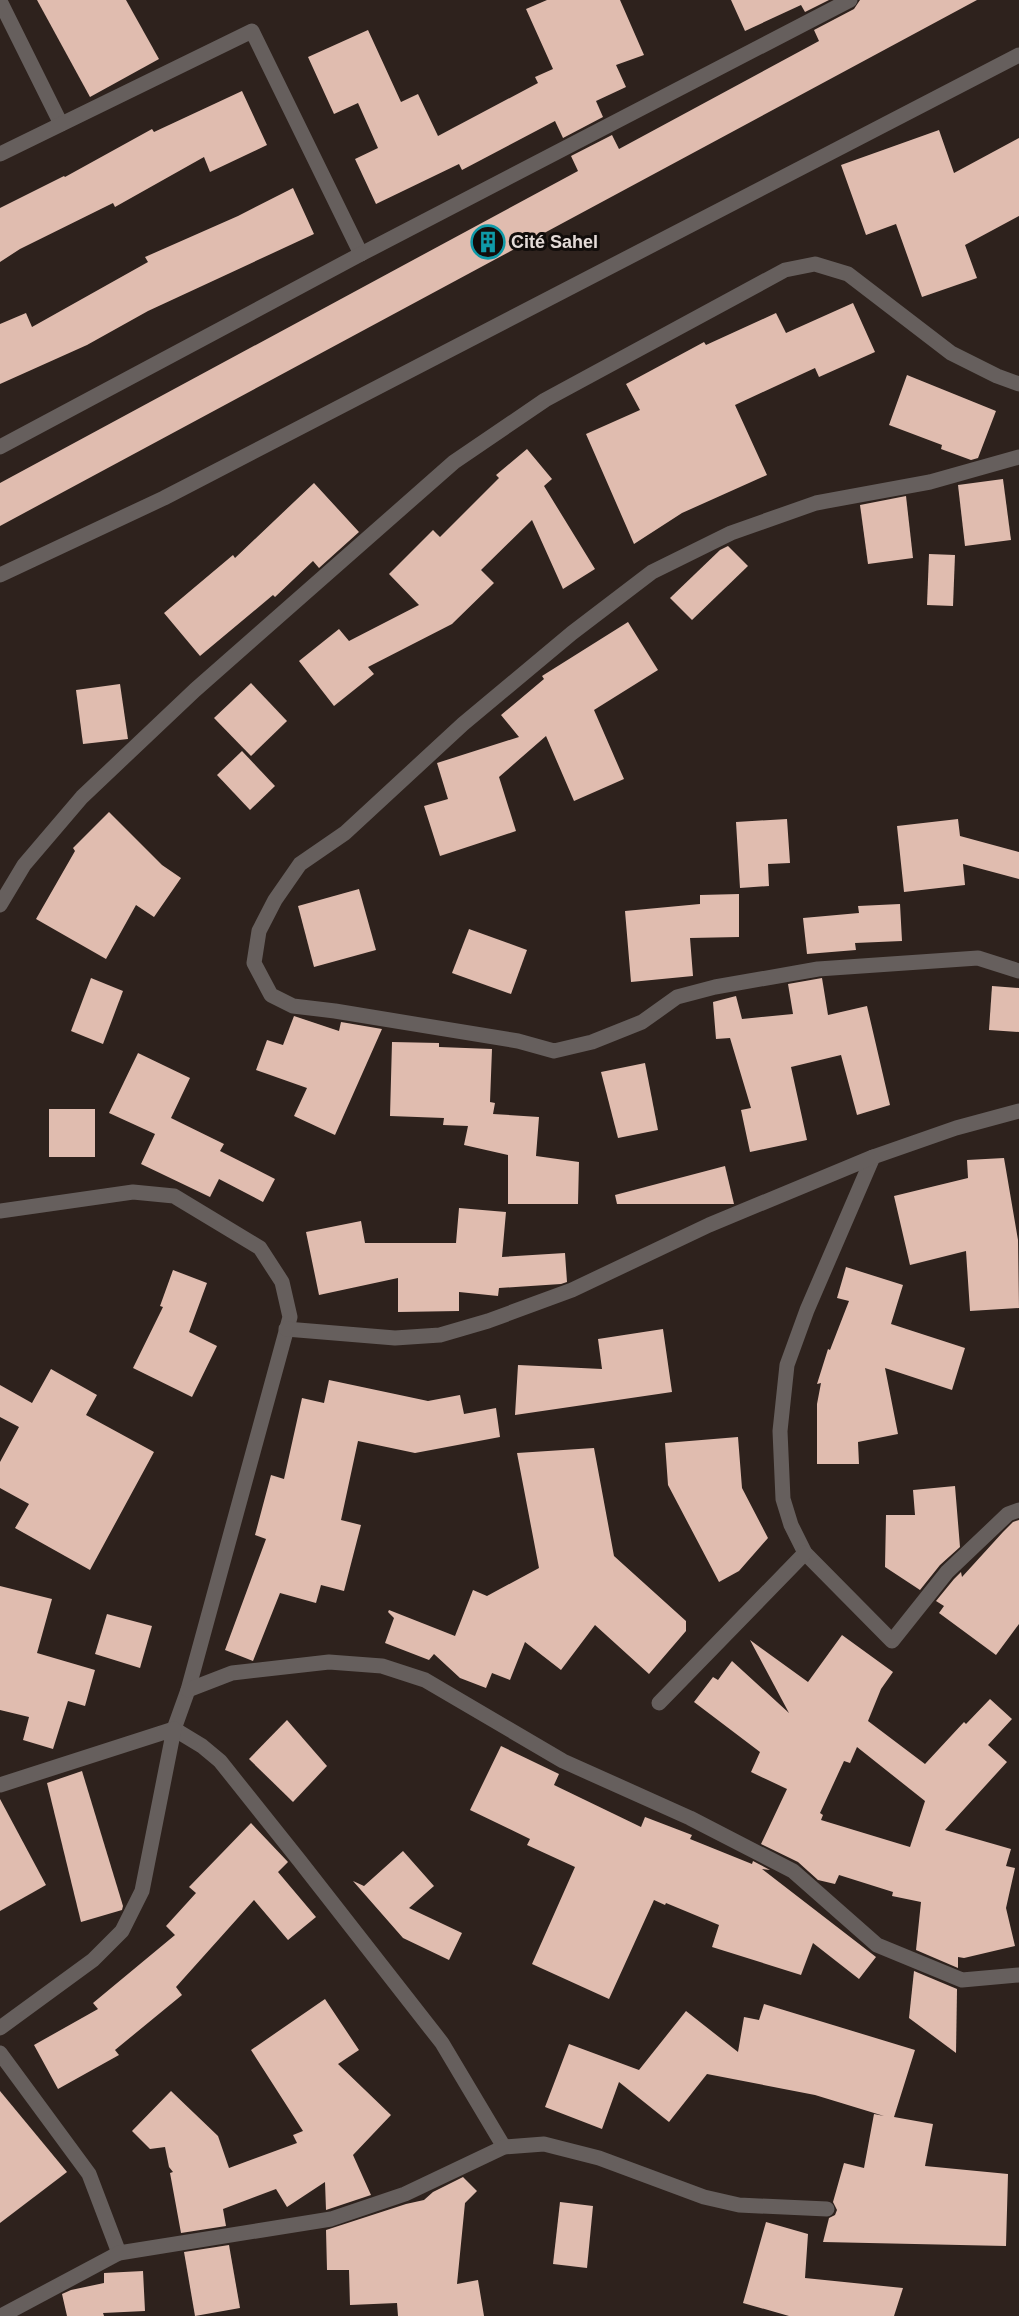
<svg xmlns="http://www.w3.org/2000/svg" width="1019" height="2316" font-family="Arial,sans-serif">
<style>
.building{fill:#e0bcaf;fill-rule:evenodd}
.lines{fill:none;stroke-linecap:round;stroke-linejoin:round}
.minor{stroke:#665f5d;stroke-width:15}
.labels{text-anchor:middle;stroke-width:6;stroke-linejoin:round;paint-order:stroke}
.poi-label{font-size:18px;font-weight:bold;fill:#e4dbd8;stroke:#120d0b;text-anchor:start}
</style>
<rect width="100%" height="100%" fill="#2e221d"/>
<!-- building -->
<g class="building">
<polygon points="37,0 126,0 159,59 90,97"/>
<polygon points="547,0 620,0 644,55 616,65 626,87 596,101 603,117 563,138 555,121 462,170 459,164 376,204 355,159 378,148 358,103 334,114 308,57 368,30 401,102 418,94 438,136 538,83 535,77 553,69 526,9"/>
<polygon points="731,0 829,0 805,12 801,5 745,31"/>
<polygon points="860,0 977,0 0,526 0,483 578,171 571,156 612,135 619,149 819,41 814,30 854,9"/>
<polygon points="242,91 267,145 210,172 204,157 115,207 113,203 20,249 0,262 0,208 64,176 65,177 152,129 154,132"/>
<polygon points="939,130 954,173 1019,138 1019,216 965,245 977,278 922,297 896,224 866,235 841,165"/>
<polygon points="293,188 314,234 148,311 87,345 0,384 0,324 26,313 32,327 148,262 145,257 238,216"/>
<polygon points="853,303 875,352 819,377 815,368 735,405 767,475 682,513 634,544 586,434 640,410 626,384 704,342 706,345 776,313 786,333"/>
<polygon points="907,375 996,411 978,458 971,460 941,449 942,445 889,425"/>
<polygon points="527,449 552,479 544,486 595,569 563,589 532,520 481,570 494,583 452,624 368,667 374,674 334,706 299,661 339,629 349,641 419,605 389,574 433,530 440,537 499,478 496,475"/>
<polygon points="1003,479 1011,540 965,546 958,485"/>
<polygon points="314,483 359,532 319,568 313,561 275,597 273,595 200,656 164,613 233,555 235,558"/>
<polygon points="906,496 913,558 868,564 860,505"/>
<polygon points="728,546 748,566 692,620 670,598 720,550"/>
<polygon points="929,554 955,555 953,606 927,605"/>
<polygon points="628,622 658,670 594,710 624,779 574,801 546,736 499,777 516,831 440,856 424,806 448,799 437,763 519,737 501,715 544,679 542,676"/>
<polygon points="251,683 287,721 251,756 214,718"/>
<polygon points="120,684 128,739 83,744 76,690"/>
<polygon points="242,751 275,786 250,810 217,775"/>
<polygon points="109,812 162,865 181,878 154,917 136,905 106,959 36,919 75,851 73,848"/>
<polygon points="787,819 790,863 768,864 769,886 740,888 736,822"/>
<polygon points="958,819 960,836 1019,852 1019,879 963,864 965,885 904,892 897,826"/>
<polygon points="359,889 376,950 314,967 298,906"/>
<polygon points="739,894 739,937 690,938 693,976 631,982 625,911 700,904 700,895"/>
<polygon points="900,904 902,941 855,943 856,950 807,954 803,918 859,913 858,906"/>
<polygon points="469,929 527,950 511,994 452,973"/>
<polygon points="91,978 123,991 103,1044 71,1031"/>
<polygon points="822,978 828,1015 867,1006 890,1105 857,1115 841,1055 791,1067 807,1140 750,1152 741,1110 751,1108 730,1038 716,1039 713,1002 736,996 742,1019 793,1014 788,984"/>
<polygon points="992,986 1019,988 1019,1032 989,1030"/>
<polygon points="294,1016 339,1031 341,1022 382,1029 335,1135 294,1116 307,1088 256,1070 267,1040 283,1045"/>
<polygon points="392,1042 439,1043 439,1047 492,1049 490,1102 495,1103 493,1114 539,1117 536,1156 579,1162 578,1204 508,1204 508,1155 464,1145 468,1126 443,1125 444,1118 390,1116"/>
<polygon points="138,1053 190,1078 171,1118 224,1144 220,1151 275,1179 263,1202 219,1179 210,1197 141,1164 155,1134 109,1113"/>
<polygon points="645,1063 658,1130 618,1138 601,1072"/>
<rect x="49" y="1109" width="46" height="48"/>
<polygon points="1004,1158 1018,1240 1019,1308 970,1311 966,1251 910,1265 894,1196 968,1178 967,1160"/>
<polygon points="725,1166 734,1204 617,1204 615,1195"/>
<polygon points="459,1208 506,1212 502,1257 565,1253 567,1282 561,1284 499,1288 498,1296 459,1292 459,1311 398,1312 398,1278 319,1295 306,1232 361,1221 365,1243 456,1243"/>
<polygon points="846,1267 903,1285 891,1324 965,1348 952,1390 885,1368 898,1434 858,1442 859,1464 817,1464 817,1404 821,1383 817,1384 828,1349 830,1350 849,1301 837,1298"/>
<polygon points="173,1270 207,1283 189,1332 217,1346 192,1397 133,1368 163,1307 160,1306"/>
<polygon points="663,1329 672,1392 515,1415 518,1365 602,1369 598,1339"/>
<polygon points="51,1369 97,1395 86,1415 154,1452 90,1570 15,1528 29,1504 0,1488 0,1462 19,1427 0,1417 0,1385 32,1403"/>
<polygon points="329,1380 428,1401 460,1395 464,1414 496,1408 500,1437 415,1453 358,1441 341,1520 361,1525 344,1591 321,1585 316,1603 280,1593 253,1661 225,1650 266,1539 255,1535 271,1475 284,1479 302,1398 324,1403"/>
<polygon points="738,1437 742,1488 768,1538 739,1571 719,1582 668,1485 665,1443"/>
<polygon points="594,1448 614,1556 686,1621 686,1631 649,1674 595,1625 561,1670 525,1642 510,1680 492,1673 486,1688 460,1678 434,1654 429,1660 385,1643 394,1618 388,1612 389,1610 455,1636 473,1590 487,1596 539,1568 517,1453"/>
<polygon points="955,1486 960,1547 940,1565 920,1590 885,1567 886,1515 915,1515 913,1490"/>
<polygon points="1019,1520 1019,1624 996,1655 939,1613 944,1606 936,1601 954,1579 961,1572 962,1577 1003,1532 1013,1522"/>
<polygon points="0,1586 52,1599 37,1653 95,1670 85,1706 68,1701 53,1749 23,1740 29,1717 0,1710"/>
<polygon points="107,1614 152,1626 140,1668 95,1654"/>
<path d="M842,1635L893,1672L881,1689L868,1721L925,1764L964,1722L966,1724L990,1699L1012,1719L988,1745L1007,1762L945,1830L1011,1849L1006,1866L1015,1868L1006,1908L1015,1946L964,1958L958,1957V1968L916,1950L921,1902L892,1896L893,1892L839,1875L835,1884L818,1880L798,1862L761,1844L787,1789L751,1772L760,1752L694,1702L713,1677L718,1680L732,1661L789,1713L750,1640L808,1682ZM857,1747L925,1801L910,1847L821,1820L823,1815L820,1813L844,1761L850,1763Z"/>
<polygon points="287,1720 327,1766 293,1802 249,1759"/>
<polygon points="501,1746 559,1774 554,1785 641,1827 645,1817 692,1835 690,1839 752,1864 753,1861 770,1870 762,1869 876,1957 859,1979 813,1943 801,1975 712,1947 719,1925 666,1903 665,1905 654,1900 609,1999 532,1964 575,1867 527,1845 530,1839 470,1810"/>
<polygon points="82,1771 123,1906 122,1910 81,1922 47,1783"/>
<polygon points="0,1799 46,1885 0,1911"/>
<polygon points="251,1823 288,1862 278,1872 316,1917 288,1940 254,1900 176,1987 182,1995 115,2050 119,2055 58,2089 34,2045 98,2009 93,2003 175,1935 166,1926 196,1893 189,1887"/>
<polygon points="403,1851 434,1886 409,1908 462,1933 449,1960 403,1938 353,1881 364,1886"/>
<polygon points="914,1971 957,1989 956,2053 909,2018"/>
<polygon points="325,1999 359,2050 338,2064 391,2115 353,2155 371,2195 326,2210 325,2182 287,2207 276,2189 223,2209 226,2226 181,2233 170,2173 173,2172 169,2167 165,2147 150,2149 132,2131 171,2091 218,2136 229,2168 297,2143 293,2135 303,2131 251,2050"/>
<polygon points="764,2004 915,2050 894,2117 933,2124 925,2166 1008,2174 1006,2246 823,2242 829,2218 835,2215 837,2210 833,2202 844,2163 864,2168 874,2114 884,2116 815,2095 707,2074 669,2122 619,2082 602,2129 545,2107 569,2044 639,2070 686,2011 738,2052 744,2017 759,2020"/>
<polygon points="0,2091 67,2172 0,2223"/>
<polygon points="463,2177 477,2191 465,2203 457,2284 478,2280 484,2316 398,2316 397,2303 350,2305 349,2270 327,2270 326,2230 406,2204 424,2200 433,2192"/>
<polygon points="560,2202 593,2206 587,2268 553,2264"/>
<polygon points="766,2222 808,2234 805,2278 903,2288 894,2316 789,2316 743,2303"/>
<polygon points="229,2245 240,2308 195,2316 184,2252"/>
<polygon points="143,2271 145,2311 103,2313 104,2316 67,2316 62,2294 71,2290 104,2283 104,2273"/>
</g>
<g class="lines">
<!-- minor -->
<g class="minor">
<polyline points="0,1 61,124"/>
<polyline points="0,154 252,31 361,254"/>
<polyline points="0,447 361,254 850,0"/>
<polyline points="1019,457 930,482 816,503 731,533 652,572 572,633 463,724 345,833 300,864 275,900 259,931 254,963 271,995 293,1006 335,1011 518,1041 554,1051 592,1042 642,1022 677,997 715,987 818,969 978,958 1019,971"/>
<polyline points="0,575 164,498 1019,55"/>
<polyline points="0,905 24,865 82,797 195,690 454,462 545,400 785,270 815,264 848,274 951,353 997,376 1019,384"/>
<polyline points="873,1157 807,1310 787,1365 780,1431 783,1499 791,1525 805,1553 892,1641 947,1572 1008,1514 1019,1510"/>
<polyline points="0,1211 133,1192 174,1196 260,1248 282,1282 290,1317 188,1690 174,1729 202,1746 220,1761 299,1860 442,2043 504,2147"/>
<polyline points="286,1329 395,1338 440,1335 488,1321 572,1290 709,1225 873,1157 956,1128 1019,1111"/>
<polyline points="188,1690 232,1673 329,1662 382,1666 425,1680 563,1761 690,1818 793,1871 877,1945 962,1980 1019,1975"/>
<polyline points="659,1703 805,1553"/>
<polyline points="0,1785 174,1729 142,1891 122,1931 93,1960 0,2028"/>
<polyline points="0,2053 89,2174 119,2253"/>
<polyline points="1,2316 119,2253 331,2219 405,2194 504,2147 544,2144 599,2158 704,2197 739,2205 827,2209"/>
</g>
</g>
<!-- icons -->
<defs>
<g id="building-ring" transform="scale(1.725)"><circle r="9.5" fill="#120d0b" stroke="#0f9aa8" stroke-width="1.5"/><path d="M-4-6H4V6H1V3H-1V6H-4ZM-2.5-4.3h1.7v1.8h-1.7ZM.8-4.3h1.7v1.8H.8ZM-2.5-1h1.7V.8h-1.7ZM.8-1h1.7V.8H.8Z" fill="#0f9aa8"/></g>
</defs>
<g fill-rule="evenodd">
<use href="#building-ring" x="488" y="242"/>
</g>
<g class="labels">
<!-- poi labels -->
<g class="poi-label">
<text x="511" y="248">Cité Sahel</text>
</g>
</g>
</svg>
